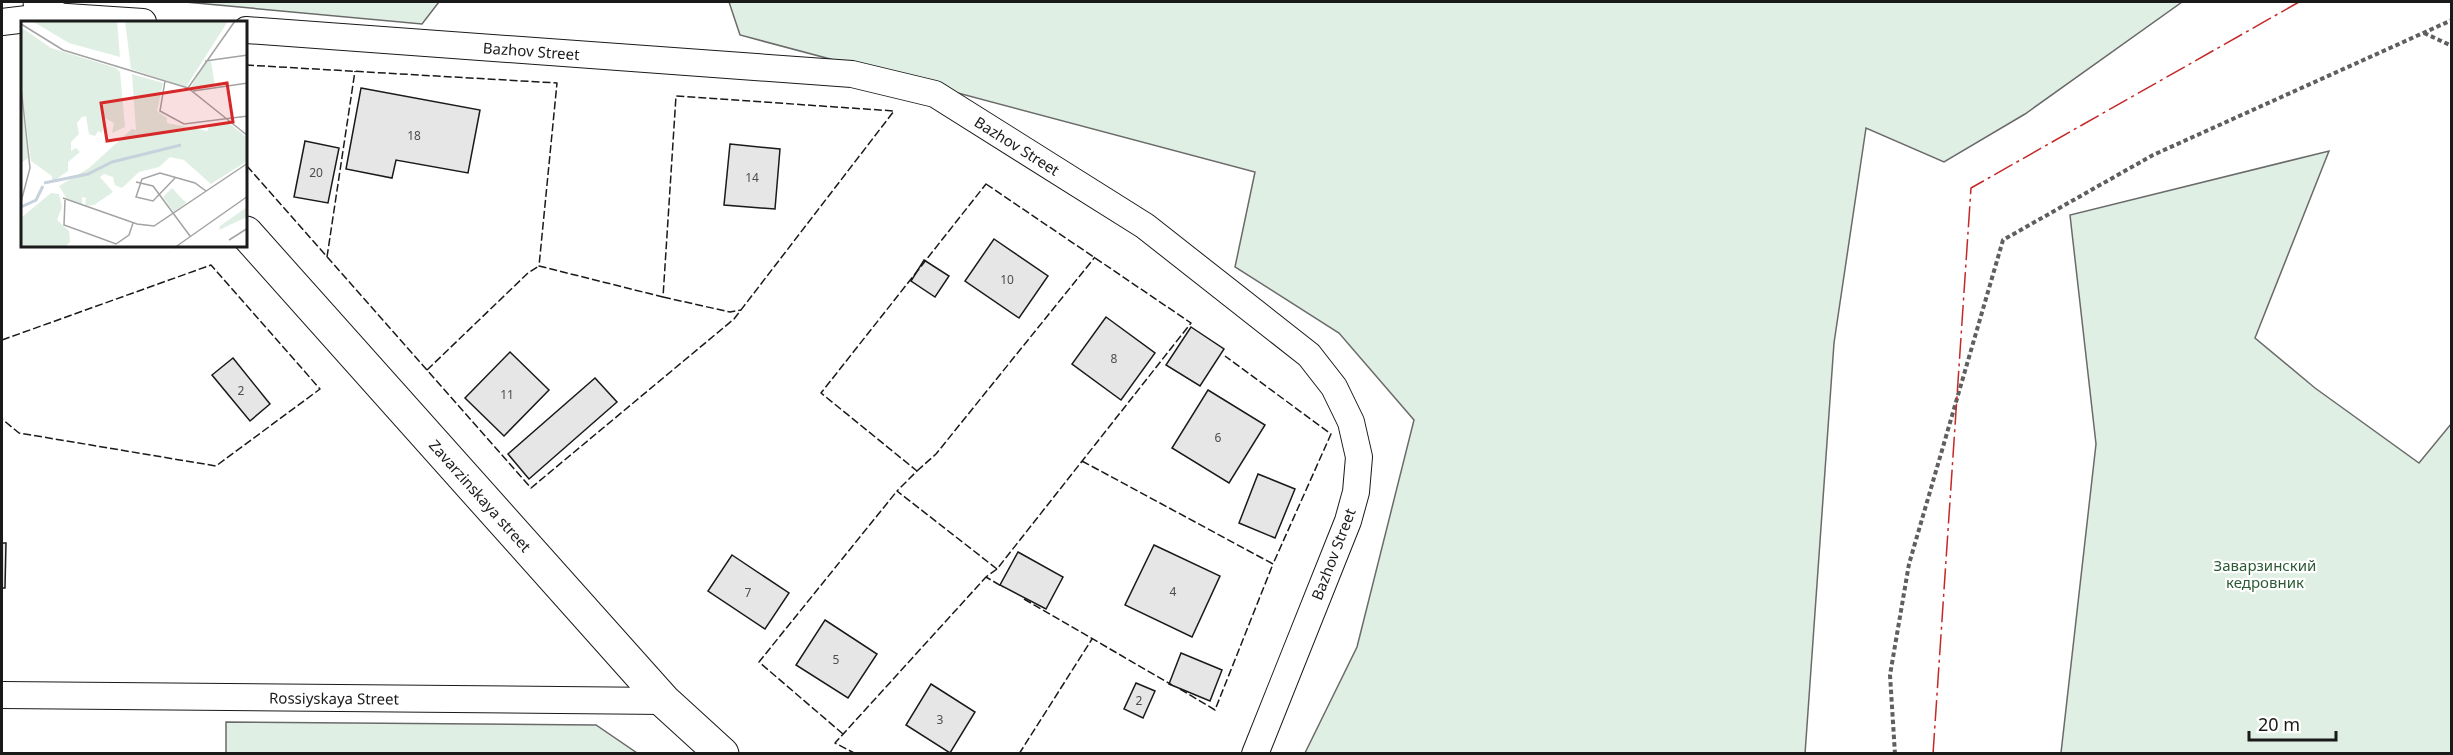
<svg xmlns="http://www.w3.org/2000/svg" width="2453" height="755" viewBox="0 0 2453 755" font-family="'Noto Sans',sans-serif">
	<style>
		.green { fill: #e0efe3; stroke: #6a6a6a; stroke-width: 1.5 }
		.building { fill: #e6e6e6; stroke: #1a1a1a; stroke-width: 1.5 }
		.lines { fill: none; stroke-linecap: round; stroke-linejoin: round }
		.street-casing { stroke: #1a1a1a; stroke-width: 28 }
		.secondary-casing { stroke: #1a1a1a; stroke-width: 35 }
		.path { stroke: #5f5f5f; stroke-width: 4; stroke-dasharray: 4.5 3; stroke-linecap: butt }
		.street { stroke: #fff; stroke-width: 26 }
		.secondary { stroke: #fff; stroke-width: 33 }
		.fence { stroke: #1a1a1a; stroke-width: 1.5; stroke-dasharray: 8 3; stroke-linecap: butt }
		.power { stroke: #c62828; stroke-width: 1.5; stroke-dasharray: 21 4.5 3 4.5; stroke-linecap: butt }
		.labels { text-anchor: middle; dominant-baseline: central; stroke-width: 4.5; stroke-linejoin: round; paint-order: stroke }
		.number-label { font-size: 12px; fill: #4d4d4d }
		.street-label { font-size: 15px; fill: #1a1a1a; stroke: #fff }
		.park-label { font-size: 15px; fill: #2b5a34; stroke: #fff }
		.inset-river { fill: none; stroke: #c6d2dc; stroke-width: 3 }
		.inset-road { fill: none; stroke: #a3a3a3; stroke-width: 1.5 }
		.view { fill: #d62828; fill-opacity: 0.15; stroke: #d62828; stroke-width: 3 }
		.inset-edge { fill: none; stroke: #1a1a1a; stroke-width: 3 }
	</style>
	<rect width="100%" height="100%" fill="#fff"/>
	<path class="green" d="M185 2H439L422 24Z
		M729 2H2182L2025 114 1944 162 1866 128 1834 343 1805 754 1305 753 1357 647 1414 420 1339 333 1235 267 1255 172 740 35Z
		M2329 151 2255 338 2315 388 2419 463 2451 424V753H2061L2096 444 2070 215Z
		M226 722 596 725 637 753H226Z"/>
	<path class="building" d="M361 88 480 110 468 173 396 160 392 178 346 169Z
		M305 141 339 148 328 203 294 197Z
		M730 144 780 149 775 209 724 205Z
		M994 239 1048 276 1019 318 965 281Z
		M924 260 949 276 935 297 911 281Z
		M1106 317 1155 353 1121 400 1072 364Z
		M1191 327 1224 349 1200 386 1166 365Z
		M510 352 549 390 504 436 465 398Z
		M233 358 270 404 250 421 212 375Z
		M595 378 617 402 529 479 508 454Z
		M1208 390 1265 425 1229 483 1172 448Z
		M1258 474 1295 489 1275 538 1239 523Z
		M2 543H6L5 588H2Z
		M1154 545 1220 576 1192 637 1125 605Z
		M1018 552 1063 577 1046 609 1000 585Z
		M732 555 789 593 765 629 708 591Z
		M825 620 877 654 848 698 796 665Z
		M1181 653 1222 670 1210 701 1169 684Z
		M1136 683 1155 691 1143 718 1124 709Z
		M931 684 975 712 950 753 906 725Z"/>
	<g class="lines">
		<defs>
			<g id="street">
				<path d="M2 22 52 16 143 22"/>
				<path id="s1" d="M246 30 852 74 935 94 1145 226 1309 355 1334 387 1351 422 1359 457 1356 492 1348 521 1255 754"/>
				<path id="s2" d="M2 695 664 701"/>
			</g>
			<g id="secondary">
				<path d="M40 2 58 22"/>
				<path id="s3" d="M246 233 664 701 722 754"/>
			</g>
		</defs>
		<use href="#street" class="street-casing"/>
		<use href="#secondary" class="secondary-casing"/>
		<path class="path" d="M2424 33 2452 46
			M1895 754 1890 675 1909 564 2003 240 2153 155 2452 20"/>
		<use href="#street" class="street"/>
		<use href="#secondary" class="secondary"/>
		<path class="fence" d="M246 65 557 83 539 266 663 297 676 96 894 111 734 319 531 488 246 165
			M986 184 1191 323 997 569 897 491 917 471 821 393Z
			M327 257 355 71
			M663 297 730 312 741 310
			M2 340 211 265 320 389 216 466 19 433 2 419
			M427 370 528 273 539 266
			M1082 461 1273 564 1331 434 1225 356
			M917 471 936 454 1095 257
			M997 569 986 577 1003 587
			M1024 599 1172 685
			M1180 689 1215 710 1273 564
			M843 734 759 662 897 491
			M856 754 835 743 986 577
			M1019 754 1092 639"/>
		<path class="power" d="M1933 754 1971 188 2299 2"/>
	</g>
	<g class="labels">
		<g class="number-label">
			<text x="414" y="135">18</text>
			<text x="316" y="172">20</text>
			<text x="752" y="177">14</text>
			<text x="1007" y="279">10</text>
			<text x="1114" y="358">8</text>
			<text x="241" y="390">2</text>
			<text x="507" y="394">11</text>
			<text x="1218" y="437">6</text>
			<text x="1173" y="591">4</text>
			<text x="748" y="592">7</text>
			<text x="836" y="659">5</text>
			<text x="1139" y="700">2</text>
			<text x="940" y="719">3</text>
		</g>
		<g class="street-label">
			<text stroke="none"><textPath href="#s1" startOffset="286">Bazhov Street</textPath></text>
			<text stroke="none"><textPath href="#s1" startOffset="790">Bazhov Street</textPath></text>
			<text stroke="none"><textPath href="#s3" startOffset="352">Zavarzinskaya street</textPath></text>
			<text transform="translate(1333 554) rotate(-69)">Bazhov Street</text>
			<text stroke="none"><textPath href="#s2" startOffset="332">Rossiyskaya Street</textPath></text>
		</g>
		<g class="park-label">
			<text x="2265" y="565">Заварзинский<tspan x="2265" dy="17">кедровник</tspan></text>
		</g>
	</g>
	<g transform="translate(21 21)">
		<rect width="226" height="226" fill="#fff"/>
		<path d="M11 0H96L99 36 48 22ZM104 0H207L165 66 110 48ZM0 6 30 27 95 47 99 51 104 106 91 112 93 102 84 97 81 112 77 110 74 115 68 113 65 95 61 96 56 102 58 113 50 121V130L55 127 59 131 47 141V150L31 161V155L10 140 0 63ZM190 40 194 65 170 66 184 41ZM111 53 142 62 136 90 146 97V102L186 110 190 103 208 102 226 117V140L190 163 163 139 149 136 138 146 118 151 101 167 94 164 92 156 83 153 79 156 92 171 73 184 64 185 65 177 61 176V184L46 178 38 165 68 147 111 108 115 109ZM0 70 7 137 0 142ZM151 167 165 182 153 191 142 176ZM30 172 38 173 41 186 36 199 48 210 49 221 44 226H1L0 197ZM226 186V196L198 209 199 205Z" fill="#e0efe3"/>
		<path class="inset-river" d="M23 162 67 153 91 141 160 124M0 186 15 179 22 165"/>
		<path class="inset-road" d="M0 3 42 29 167 67 227 115M184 40 227 34M144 60 139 90 163 103 227 95M0 66 9 147 0 181M167 67 214 0M172 70 227 62M154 157 132 180 115 176 121 158 139 152 174 162 185 170M115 161 132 165 169 215M42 177 116 203 133 205 227 142M44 179 43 204 79 217 95 223 108 214 112 202M208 219 227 207M153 227 227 175"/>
		<path class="view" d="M206 62 212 101 86 120 80 82Z"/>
		<rect width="226" height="226" class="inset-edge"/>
	</g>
	<rect width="2453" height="755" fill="none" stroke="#1a1a1a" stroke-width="6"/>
	<path d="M2249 731v9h87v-9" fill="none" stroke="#1a1a1a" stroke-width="3"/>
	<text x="2258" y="731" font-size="18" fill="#1a1a1a" stroke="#ffffff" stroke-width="4.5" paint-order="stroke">20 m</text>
</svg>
